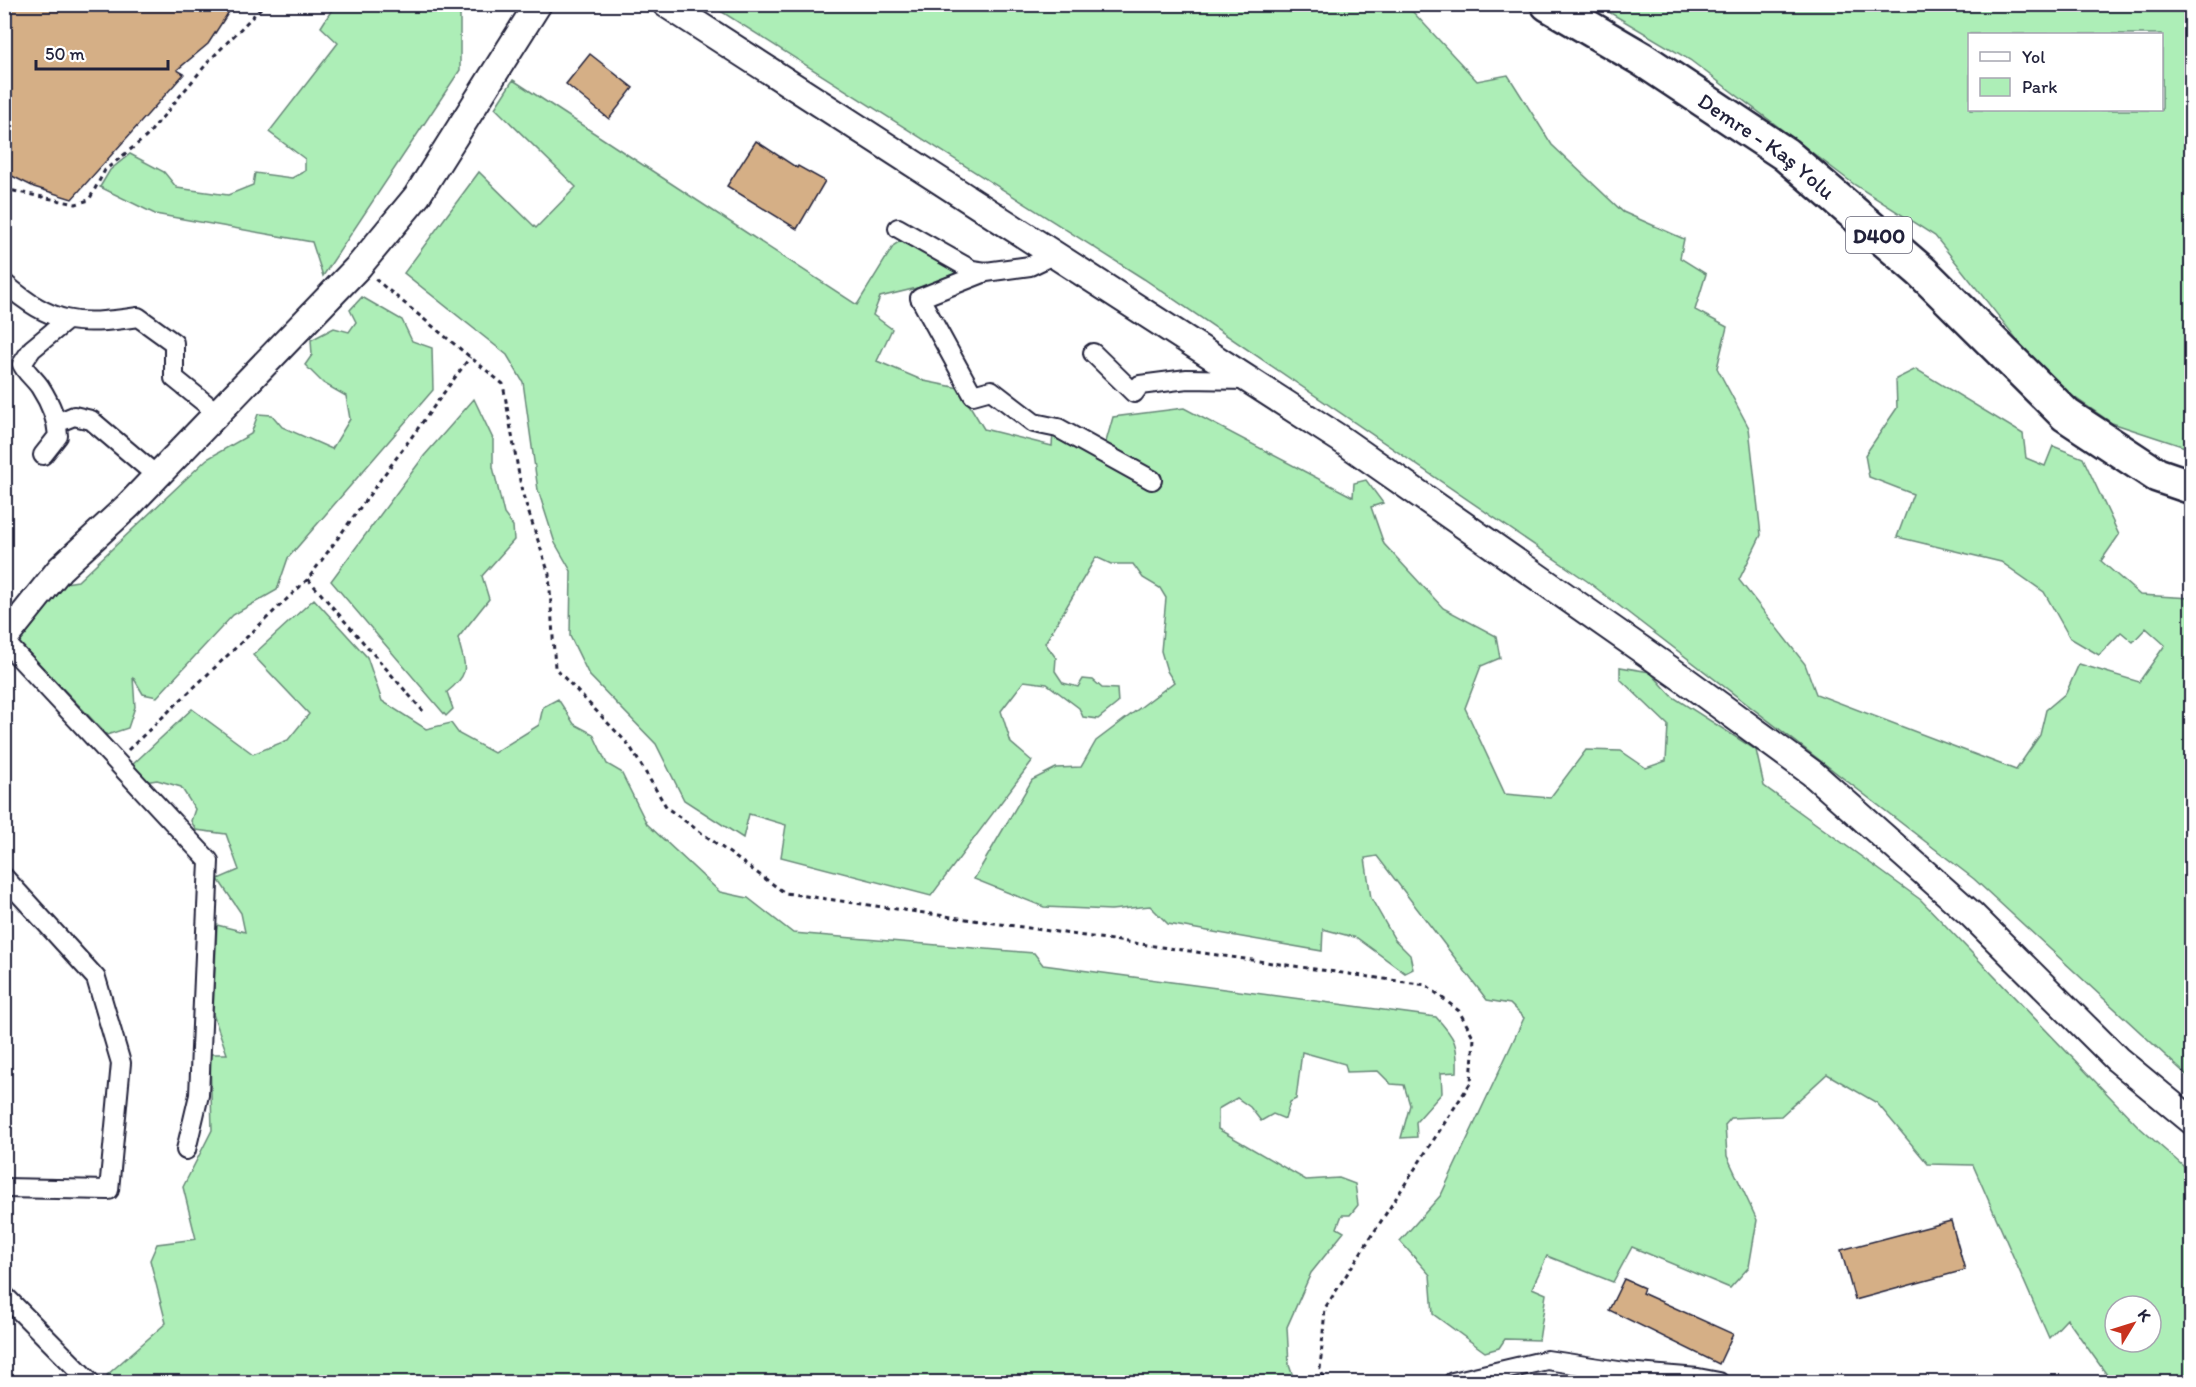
<svg xmlns="http://www.w3.org/2000/svg" width="2196" height="1387" viewBox="0 0 2196 1387" font-family="Itim,sans-serif">
	<style>
		.green { fill: #adeeb7; stroke: #688879; stroke-width: 1.5; fill-rule: evenodd }
		.building { fill: #d5af86; stroke: #22223b; stroke-width: 1.5 }
		.lines { fill: none; stroke-linecap: round; stroke-linejoin: round }
		.street-casing { stroke: #22223b; stroke-width: 22 }
		.secondary-casing { stroke: #22223b; stroke-width: 30 }
		.highway-casing { stroke: #22223b; stroke-width: 38 }
		.path { stroke: #22223b; stroke-width: 3; stroke-dasharray: 4.5 4.5; stroke-linecap: butt }
		.street { stroke: #fff; stroke-width: 18 }
		.secondary { stroke: #fff; stroke-width: 26 }
		.highway { stroke: #fff; stroke-width: 33 }
		.labels { text-anchor: middle; dominant-baseline: central; stroke-width: 4.5; stroke-linejoin: round; paint-order: stroke }
		.shield { fill: #fff; stroke: #646476; stroke-width: 1.5 }
		.shield-label { font-size: 21px; font-weight: bold; fill: #22223b }
		.street-label { font-size: 22px; fill: #22223b; stroke: #fff }
	</style>
	<rect width="100%" height="100%" fill="#fff"/>
	<filter id="ink" filterUnits="userSpaceOnUse"><feTurbulence type="fractalNoise" baseFrequency=".0167" numOctaves="2"/><feDisplacementMap in="SourceGraphic" scale="12" xChannelSelector="R" yChannelSelector="G"/><feConvolveMatrix kernelMatrix="1 2 1 2 8 2 1 2 1" color-interpolation-filters="sRGB"/></filter>
	<g filter="url(#ink)">
		<path class="green" d="M1397 4 1413 12 1477 81 1508 75 1552 145 1623 212 1684 239 1680 258 1706 274 1695 310 1727 327 1717 368 1749 428 1761 535 1739 580 1805 664 1816 694 2016 770 2040 735 2046 710 2066 693 2079 664 2139 682 2165 645 2146 628 2133 642 2121 632 2099 655 2070 638 2044 592 2001 562 1897 537 1913 494 1869 477 1865 455 1897 408 1896 379 1916 369 2023 434 2026 458 2045 466 2053 446 2083 458 2119 535 2101 561 2140 595 2191 598V1079L1974 879 1587 581 1144 279 711 5Z
			M335 5H454L460 15V70L323 276 312 242 155 214 100 187 110 170 130 154 164 172 177 188 228 195 253 185 255 173 292 178 305 171V159L269 132 338 43 321 27Z
			M1597 5H2191V449L2112 423 2049 380 1935 236 1855 185 1690 60ZM1970 34H2162V110H1970Z
			M513 80 857 305 894 245 902 240 955 266 958 273 954 279 880 297 873 315 892 329 877 361 924 381 959 388 984 429 1052 446 1053 433 1102 456 1113 417 1184 408 1353 497 1354 483 1366 480 1383 503 1371 507 1384 544 1443 608 1496 636 1500 658 1481 666 1465 708 1505 794 1550 798 1586 750 1621 751 1646 768 1666 761 1668 725 1620 679V667L1650 672 1673 697 1756 750 1764 786 1921 900 2139 1127 2191 1173V1382H2112L2067 1319 2049 1338 1973 1165 1928 1164 1877 1103 1827 1074 1781 1116 1731 1118 1725 1125 1727 1156 1757 1220 1749 1267 1730 1288 1632 1247 1613 1282 1547 1256 1532 1288 1546 1294 1539 1340 1505 1339 1499 1348 1485 1352 1433 1314 1430 1275 1400 1241 1441 1195 1524 1018 1510 1004 1487 1000 1377 856 1365 858 1371 898 1395 940 1410 955 1413 969 1405 973 1357 938 1323 929 1322 951 1168 924 1150 906 1111 910 1044 907 974 879 1032 780 1056 768 1081 767 1096 741 1174 682 1167 671 1161 651 1166 598 1160 588 1143 578 1133 564H1111L1096 557 1045 643 1056 658 1055 671 1063 683 1078 687 1083 679 1093 680 1102 688 1117 689 1118 703 1098 719 1083 717 1079 708 1047 684 1024 681 1001 711 1011 743 1032 761 931 896 781 857 786 825 749 814 743 838 684 800 656 744 589 675 570 636 571 571 555 543 538 490 523 382 507 355 404 273 479 172 536 228 576 187 495 108ZM2115 1306H2151V1342H2115Z
			M362 297 402 320 412 341 432 348 433 390 288 558 277 590 233 615 157 697 143 694 133 677 135 707 128 728 107 735 18 641 59 584 78 581 207 459 251 434 258 414 272 415 282 427 332 449 350 419 346 396 323 383 305 365 312 355 311 340 334 328 349 332 356 322 350 310Z
			M474 399 493 439V467L504 514 513 526 514 540 482 576 489 599 458 638C464 666 473 671 447 692L453 709 446 716 331 581 424 456Z
			M314 599 367 657 382 701 426 729 451 723 459 734 494 753 539 725 543 707 558 699 574 724 593 734 607 764 621 772 647 824 720 892 748 898 793 933 1034 953 1043 965 1436 1017C1455 1038 1458 1043 1457 1072L1441 1073 1442 1093 1416 1122 1417 1137 1401 1138 1410 1105 1404 1085 1391 1084 1378 1071 1347 1072 1345 1064 1302 1052 1296 1099 1290 1102 1285 1119 1273 1114 1261 1121 1250 1107 1237 1098 1218 1109V1129L1306 1180 1339 1178 1355 1184 1358 1205 1350 1215H1342L1337 1228 1344 1232 1311 1273 1287 1327 1289 1365 1295 1382H241L237 1376 227 1382H113L107 1375 166 1323 150 1260 157 1244 196 1239 183 1187 212 1130 210 1054H227L213 1014 217 925 245 932 241 913 218 879 239 870 226 834 196 830 191 821 195 809 181 787 157 780 145 782 130 767 192 709 253 754 288 740 309 714 253 655Z"/>
		<path class="building" d="M4 4H234L208 44 177 70 184 74 72 199 34 187 4 172Z
			M590 54 633 88 609 119 566 84Z
			M756 141 797 168 798 166 825 181 797 229 727 186Z
			M1951 1221 1965 1270 1855 1300 1841 1250Z
			M1624 1279 1644 1288 1642 1293 1733 1334 1719 1364 1609 1310Z"/>
		<g class="lines">
			<defs>
				<path id="street" d="M898 228 972 270 986 272 1030 266 1055 254
					M986 272 920 298 973 395 991 390 1034 423 1058 428 1152 480
					M4 283C53 325 76 326 138 317L174 343V378L216 412
					M1093 353 1134 393 1140 385 1187 379 1248 380
					M57 423 74 416 91 420 157 476
					M43 455 58 436C57 419 49 401 40 387 34 378 26 373 22 364L32 349 66 321
					M4 641 209 861 199 1095 186 1150
					M4 877 96 978 121 1063 109 1190 4 1188
					M4 1295 90 1382
					M1453 1382 1547 1360 1625 1372 1698 1378 1719 1382"/>
				<path id="secondary" d="M666 4 1342 440 1685 680 1812 773 1972 915 2117 1059 2192 1121
					M4 639 60 569 128 506 359 266 417 196 538 4"/>
				<g id="highway">
					<path id="s1" d="M1548 4 1642 59 1785 154 1922 272 2066 415 2157 475 2192 487"/>
				</g>
			</defs>
			<use href="#street" class="street-casing"/>
			<use href="#secondary" class="secondary-casing"/>
			<use href="#highway" class="highway-casing"/>
			<path class="path" d="M4 189 76 204 89 200 105 170 146 137 209 61 265 4
				M375 279 503 384 522 492 549 574 555 668 629 745 667 808 785 893 1426 985 1459 1011 1474 1038 1471 1082 1325 1308 1320 1370 1327 1382
				M308 579 423 711
				M128 750 308 579 470 357"/>
			<use href="#street" class="street"/>
			<use href="#secondary" class="secondary"/>
			<use href="#highway" class="highway"/>
		</g>
	</g>
	<g class="labels">
		<rect class="shield" x="1846" y="217" width="66" height="36" rx="4.5"/>
		<g class="shield-label">
			<text x="1879" y="235">D400</text>
		</g>
		<g class="street-label">
			<text stroke="none"><textPath href="#s1" startOffset="261">Demre - Kaş Yolu</textPath></text>
		</g>
	</g>
	<rect width="2196" height="1387" fill="none" stroke="#fff" stroke-width="24"/>
	<rect x="12" y="12" width="2172" height="1363" fill="none" stroke="#22223b" stroke-width="2" filter="url(#ink)"/>
	<rect x="1968" y="33" width="195" height="78" fill="#ffffff" stroke="#a7a7b1" stroke-width="1.5"/>
	<rect x="1980" y="52" width="30" height="9" fill="#ffffff" stroke="#a7a7b1" stroke-width="1.5"/>
	<text x="2022" y="63" font-size="18" fill="#22223b">Yol</text>
	<rect x="1980" y="78" width="30" height="18" fill="#adeeb7" stroke="#a7a7b1" stroke-width="1.5"/>
	<text x="2022" y="93" font-size="18" fill="#22223b">Park</text>
	<g transform="translate(2133 1324) rotate(52)"><circle r="28" fill="#ffffff" stroke="#a7a7b1" stroke-width="1.5"/>
	<path d="M0-4.5L10 22L0 15L-10 22Z" fill="#c8321e"/>
	<text y="-9" font-size="16" font-weight="bold" text-anchor="middle" fill="#22223b">K</text>
	</g>
	<path d="M36 60v9h132v-9" fill="none" stroke="#22223b" stroke-width="3"/>
	<text x="45" y="60" font-size="18" fill="#22223b" stroke="#ffffff" stroke-width="4.5" paint-order="stroke">50 m</text>
</svg>
